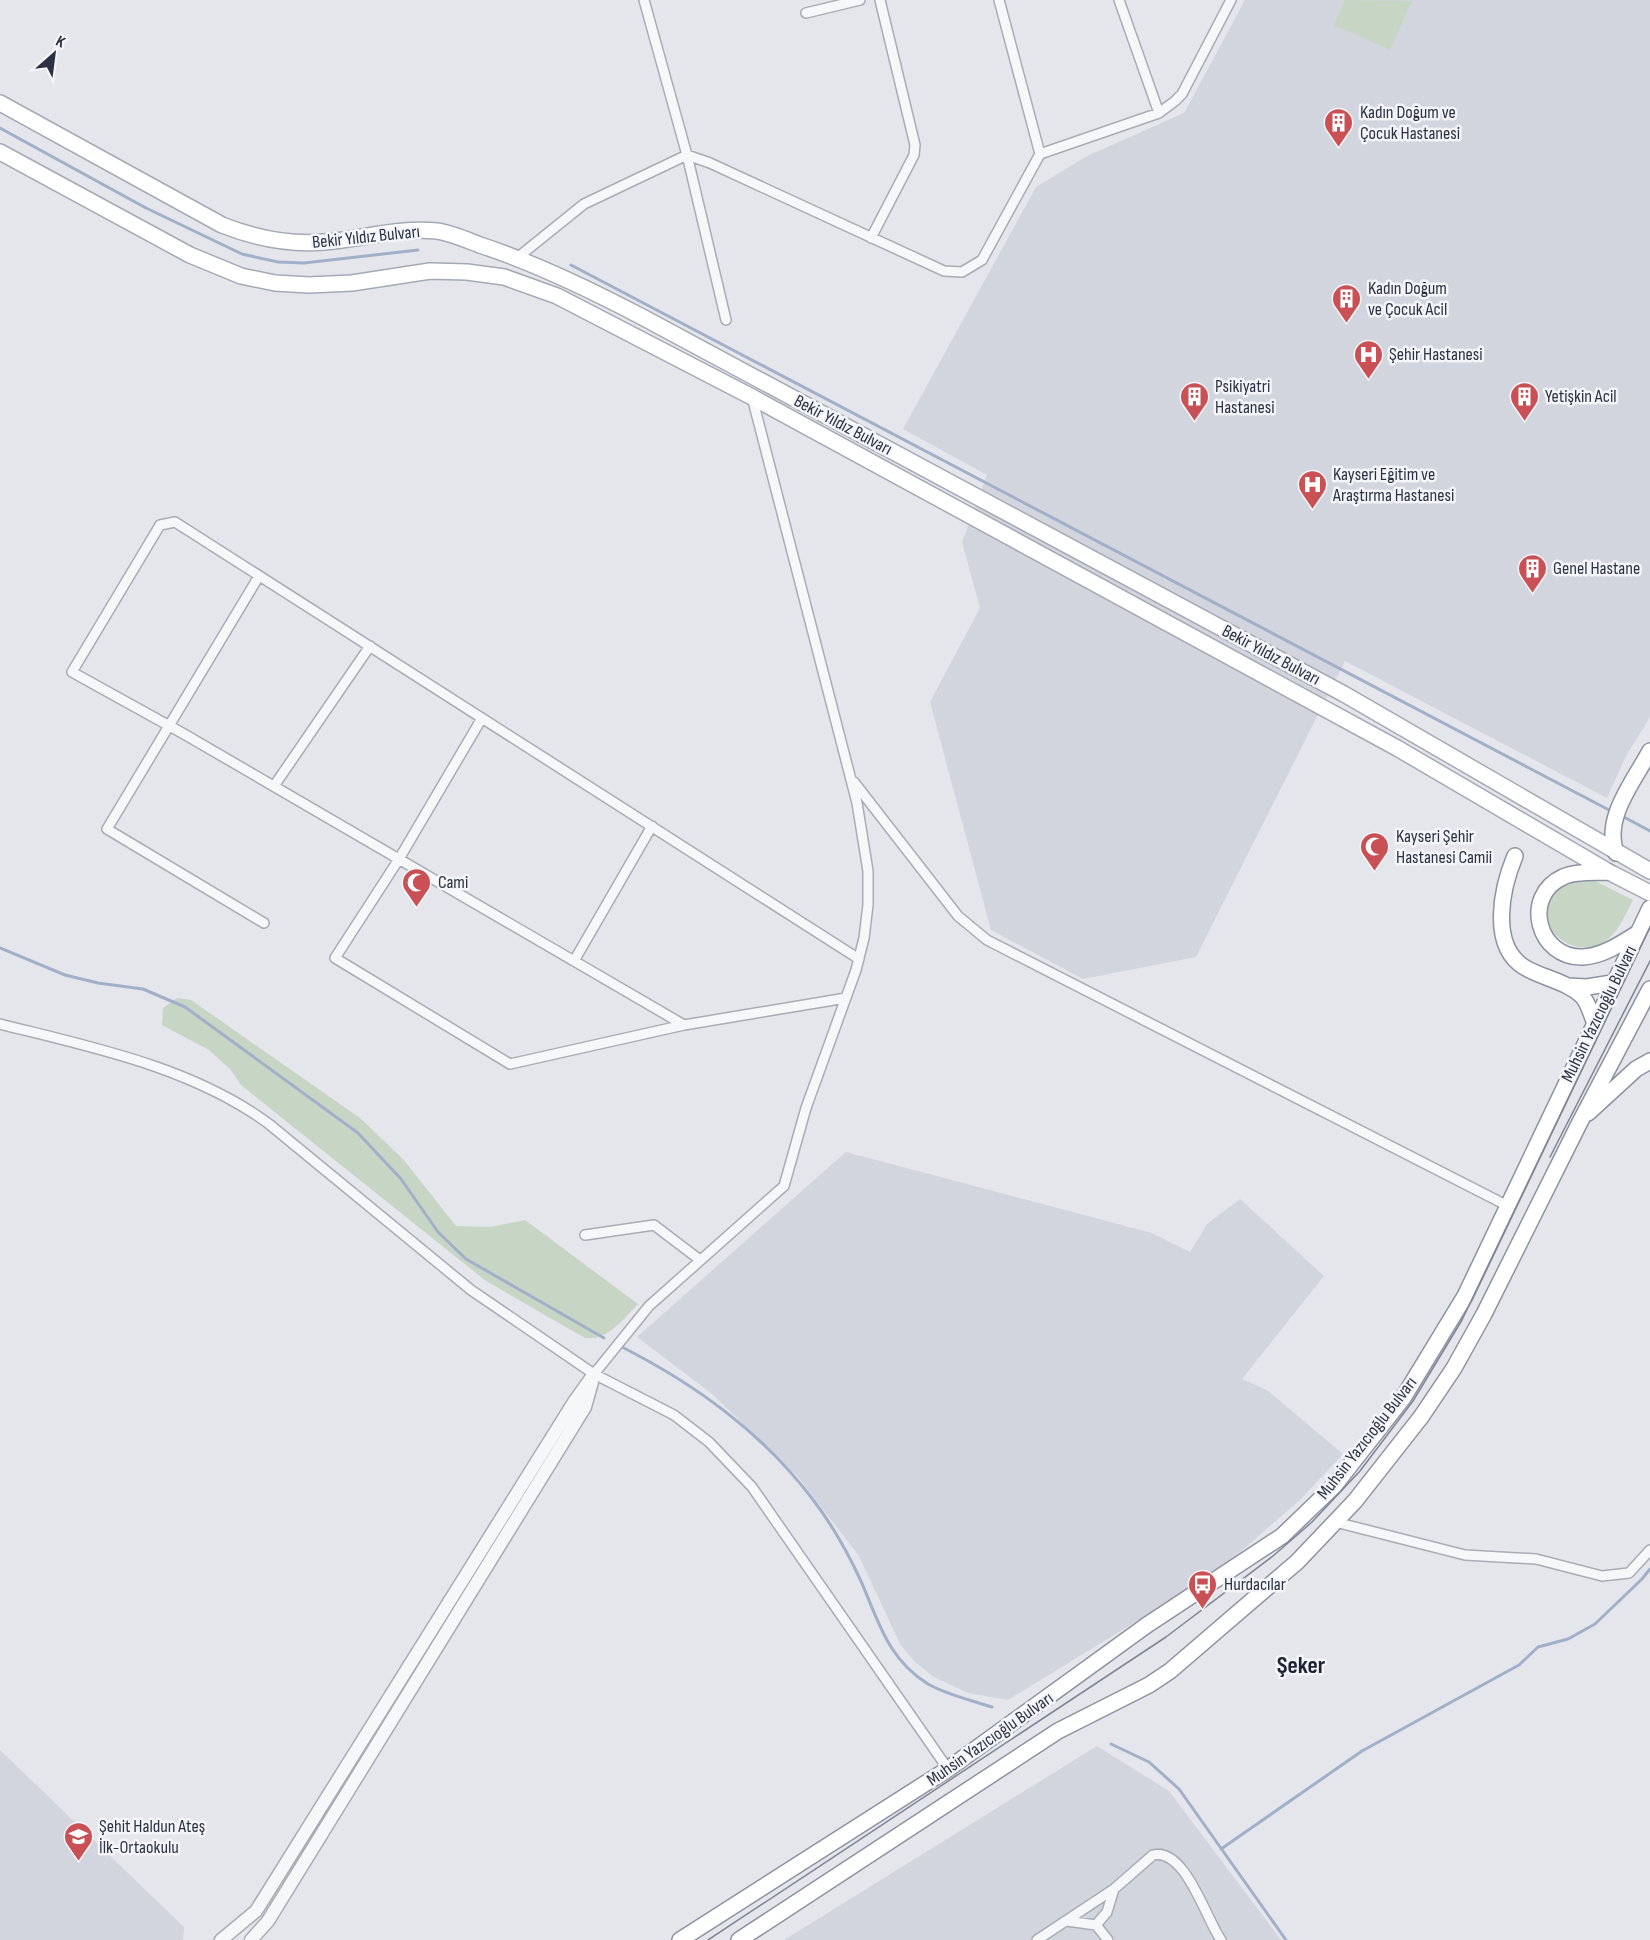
<svg xmlns="http://www.w3.org/2000/svg" width="1650" height="1940" viewBox="0 0 1650 1940" font-family="'Sofia Sans Condensed',sans-serif">
	<style>
		.built { fill: #d2d5dd }
		.green { fill: #c7d5c5 }
		.lines { fill: none; stroke-linecap: round; stroke-linejoin: round }
		.stream { stroke: #a1b0c9; stroke-width: 3 }
		.minor-casing { stroke: #a9acb5; stroke-width: 12 }
		.tertiary-casing { stroke: #a9acb5; stroke-width: 15 }
		.primary-casing { stroke: #a4a9b6; stroke-width: 18 }
		.trunk-casing { stroke: #8c92a1; stroke-width: 18 }
		.minor { stroke: #f6f7f9; stroke-width: 9 }
		.tertiary { stroke: #f6f7f9; stroke-width: 12 }
		.primary { stroke: #fff; stroke-width: 15 }
		.trunk { stroke: #fff; stroke-width: 15 }
		.tram { stroke: #7e8494; stroke-width: 1.5 }
		.labels { text-anchor: middle; dominant-baseline: central; stroke-width: 5; stroke-linejoin: round; paint-order: stroke }
		.poi-label { font-size: 18px; fill: #2c3243; stroke: #f4f5f8; text-anchor: start }
		.street-label { font-size: 18px; fill: #2c3243; stroke: #f4f5f8 }
		.district-label { font-size: 24px; font-weight: bold; fill: #1e2334; stroke: #f4f5f8 }
	</style>
	<rect width="100%" height="100%" fill="#e4e6eb"/>
	<path class="built" d="M1245 0H1650V717L1626 756 1607 798 1345 661 1196 957 1083 979 991 930 930 702 980 608 962 542 987 475 903 429 1036 187 1087 156 1184 113Z
		M846 1152 1152 1233 1190 1252 1207 1224 1240 1199 1324 1276 1242 1379 1267 1390 1343 1454 1301 1499 1231 1560 1181 1594 1008 1700 968 1693 934 1677 915 1662 900 1644 859 1556 798 1477 711 1393 637 1337Z
		M1097 1746 1169 1791 1281 1940H784Z
		M0 1750 184 1927 183 1940H0Z"/>
	<path class="green" d="M1345 0 1412 1 1390 50 1334 25Z
		M1589 878 1633 900C1626 913 1620 929 1608 939 1576 965 1525 924 1555 891 1558 888 1561 884 1565 882 1573 880 1581 880 1589 878Z
		M177 998 191 1000 360 1118 403 1159 456 1226 490 1227 525 1220 638 1304C623 1319 608 1341 585 1338L486 1281 241 1085 230 1069 209 1050 162 1025 163 1008Z"/>
	<g class="lines">
		<path class="stream" d="M0 128 146 208 242 254 278 262 304 263 418 250
			M571 265 1611 811
			M1622 816 1650 831
			M0 948 65 975 98 983 143 989 185 1007 358 1133 401 1179 438 1232 466 1259 604 1338
			M620 1346C695 1384 762 1432 814 1501 832 1525 847 1551 860 1579 878 1619 887 1659 928 1684 947 1695 971 1700 992 1707
			M1111 1744 1149 1762 1179 1789 1286 1940
			M1221 1849 1362 1751 1519 1665 1538 1647 1568 1639 1595 1624 1642 1579 1650 1569"/>
		<defs>
			<path id="minor" d="M644 0 687 155 726 320
				M999 0 1040 154
				M1119 0 1159 113
				M806 13 860 0
				M871 238 914 155 915 145 880 0
				M517 258 584 204 687 155 710 163 944 271 962 272 982 260 1040 154 1159 113 1175 101 1182 94 1231 0
				M259 576 107 829 264 923
				M482 718 399 859 335 958 510 1064 684 1025 846 998
				M854 782 958 916 987 940 1508 1206
				M274 786 370 646
				M574 961 652 826
				M0 1024C91 1047 192 1067 269 1124L471 1290 594 1374 674 1415 709 1442 752 1487 948 1769
				M684 1025 184 734 72 672 160 525 175 522 859 959
				M585 1235 654 1225 700 1260
				M594 1374 649 1306 784 1186 806 1108 856 970 864 938 868 905V871L857 803 752 397
				M1335 1522 1465 1555 1536 1559 1602 1576 1629 1573 1650 1550
				M1067 1921 1096 1925 1108 1940
				M1096 1925 1107 1912 1114 1889
				M1037 1940 1114 1889 1153 1855C1185 1847 1206 1919 1221 1940"/>
			<path id="tertiary" d="M221 1940 256 1911 574 1402 594 1374
				M251 1940 268 1921 585 1407 592 1382"/>
			<path id="primary" d="M0 103 222 225C255 238 289 245 324 242 363 239 398 227 437 231 451 233 467 240 480 245 538 264 593 291 646 319L1344 694 1650 871
				M0 152 190 255 241 276 275 283 309 285 352 283 430 271 467 272 504 277 557 296 752 397 1397 748 1609 872 1650 893"/>
			<path id="trunk" d="M1616 853C1603 818 1634 781 1650 751
				M1515 856C1502 887 1489 945 1524 967 1542 978 1566 981 1582 996 1588 1002 1591 1014 1594 1021
				M1609 872C1595 873 1575 871 1563 877 1521 896 1538 959 1583 957 1603 956 1622 943 1638 933
				M1568 986 1587 987 1612 983
				M1588 1113 1636 1069 1650 1061
				M680 1940 948 1769 1147 1625 1282 1536 1334 1486 1403 1398 1465 1296 1650 908
				M739 1940 1058 1731 1149 1685 1170 1671 1297 1562 1355 1501 1421 1417 1454 1368 1484 1314 1580 1122 1650 989"/>
		</defs>
		<use href="#minor" class="minor-casing"/>
		<use href="#tertiary" class="tertiary-casing"/>
		<use href="#primary" class="primary-casing"/>
		<use href="#trunk" class="trunk-casing"/>
		<use href="#minor" class="minor"/>
		<use href="#tertiary" class="tertiary"/>
		<use href="#primary" class="primary"/>
		<use href="#trunk" class="trunk"/>
		<path class="tram" d="M1550 1157 1650 961
			M708 1940 1166 1637 1273 1556 1312 1522 1360 1471 1413 1401 1462 1320 1650 927"/>
	</g>
	<defs>
		<symbol id="building-pin" viewBox="-11 -11 22 30"><path d="M0 17L-7.5 6A9.5 9.5 0 1 1 7.5 6Z" fill="#c95055" stroke="#f4f5f8"/><path d="M-4-6H4V6H1V3H-1V6H-4ZM-2.5-4.3h1.7v1.8h-1.7ZM.8-4.3h1.7v1.8H.8ZM-2.5-1h1.7V.8h-1.7ZM.8-1h1.7V.8H.8Z" fill="#fff"/></symbol>
		<symbol id="hospital-pin" viewBox="-11 -11 22 30"><path d="M0 17L-7.5 6A9.5 9.5 0 1 1 7.5 6Z" fill="#c95055" stroke="#f4f5f8"/><path d="M-5-5h3v3.5h4V-5h3V5h-3V1.5h-4V5h-3Z" fill="#fff"/></symbol>
		<symbol id="mosque-pin" viewBox="-11 -11 22 30"><path d="M0 17L-7.5 6A9.5 9.5 0 1 1 7.5 6Z" fill="#c95055" stroke="#f4f5f8"/><path d="M3.5-4.9A6 6 0 1 0 3.5 4.9A5 5 0 1 1 3.5-4.9Z" fill="#fff"/></symbol>
		<symbol id="bus-pin" viewBox="-11 -11 22 30"><path d="M0 17L-7.5 6A9.5 9.5 0 1 1 7.5 6Z" fill="#c95055" stroke="#f4f5f8"/><path d="M-5-6H5V4H4V6H2V4H-2V6H-4V4H-5ZM-3.5-4V0h7V-4ZM-3.5 1.2v1.5H-2V1.2ZM2 1.2v1.5H3.5V1.2Z" fill="#fff"/></symbol>
		<symbol id="school-pin" viewBox="-11 -11 22 30"><path d="M0 17L-7.5 6A9.5 9.5 0 1 1 7.5 6Z" fill="#c95055" stroke="#f4f5f8"/><path d="M0-5L7-2L0 1L-7-2ZM-4 1L0 2.5L4 1V4Q0 6-4 4Z" fill="#fff"/></symbol>
	</defs>
	<g fill-rule="evenodd">
		<use href="#building-pin" x="1322" y="106" width="33" height="45"/>
		<use href="#building-pin" x="1330" y="282" width="33" height="45"/>
		<use href="#hospital-pin" x="1352" y="338" width="33" height="45"/>
		<use href="#building-pin" x="1178" y="380" width="33" height="45"/>
		<use href="#building-pin" x="1508" y="380" width="33" height="45"/>
		<use href="#hospital-pin" x="1296" y="468" width="33" height="45"/>
		<use href="#building-pin" x="1516" y="552" width="33" height="45"/>
		<use href="#mosque-pin" x="1358" y="830" width="33" height="45"/>
		<use href="#mosque-pin" x="400" y="866" width="33" height="45"/>
		<use href="#bus-pin" x="1186" y="1568" width="33" height="45"/>
		<use href="#school-pin" x="62" y="1820" width="33" height="45"/>
	</g>
	<g class="labels">
		<g class="poi-label">
			<text x="1360" y="112">Kadın Doğum ve<tspan x="1360" dy="21">Çocuk Hastanesi</tspan></text>
			<text x="1368" y="288">Kadın Doğum<tspan x="1368" dy="21">ve Çocuk Acil</tspan></text>
			<text x="1389" y="354">Şehir Hastanesi</text>
			<text x="1215" y="386">Psikiyatri<tspan x="1215" dy="21">Hastanesi</tspan></text>
			<text x="1545" y="396">Yetişkin Acil</text>
			<text x="1333" y="474">Kayseri Eğitim ve<tspan x="1333" dy="21">Araştırma Hastanesi</tspan></text>
			<text x="1553" y="568">Genel Hastane</text>
			<text x="1396" y="836">Kayseri Şehir<tspan x="1396" dy="21">Hastanesi Camii</tspan></text>
			<text x="438" y="882">Cami</text>
			<text x="1224" y="1584">Hurdacılar</text>
			<text x="99" y="1826">Şehit Haldun Ateş<tspan x="99" dy="21">İlk-Ortaokulu</tspan></text>
		</g>
		<g class="street-label">
			<text transform="translate(366 237) rotate(-6)">Bekir Yıldız Bulvarı</text>
			<text transform="translate(843 425) rotate(28)">Bekir Yıldız Bulvarı</text>
			<text transform="translate(1271 655) rotate(28)">Bekir Yıldız Bulvarı</text>
			<text transform="translate(1599 1014) rotate(-64)">Muhsin Yazıcıoğlu Bulvarı</text>
			<text transform="translate(1367 1438) rotate(-52)">Muhsin Yazıcıoğlu Bulvarı</text>
			<text transform="translate(990 1739) rotate(-35)">Muhsin Yazıcıoğlu Bulvarı</text>
		</g>
		<g class="district-label">
			<text x="1301" y="1665">Şeker</text>
		</g>
	</g>
	<g transform="translate(54 54) rotate(28)" stroke="#f4f5f8" stroke-width="4.5" paint-order="stroke">
	<path d="M0-4.5L10 22L0 15L-10 22Z" fill="#2c3243"/>
	<text y="-9" font-size="16" font-weight="bold" text-anchor="middle" fill="#2c3243">K</text>
	</g>
</svg>
